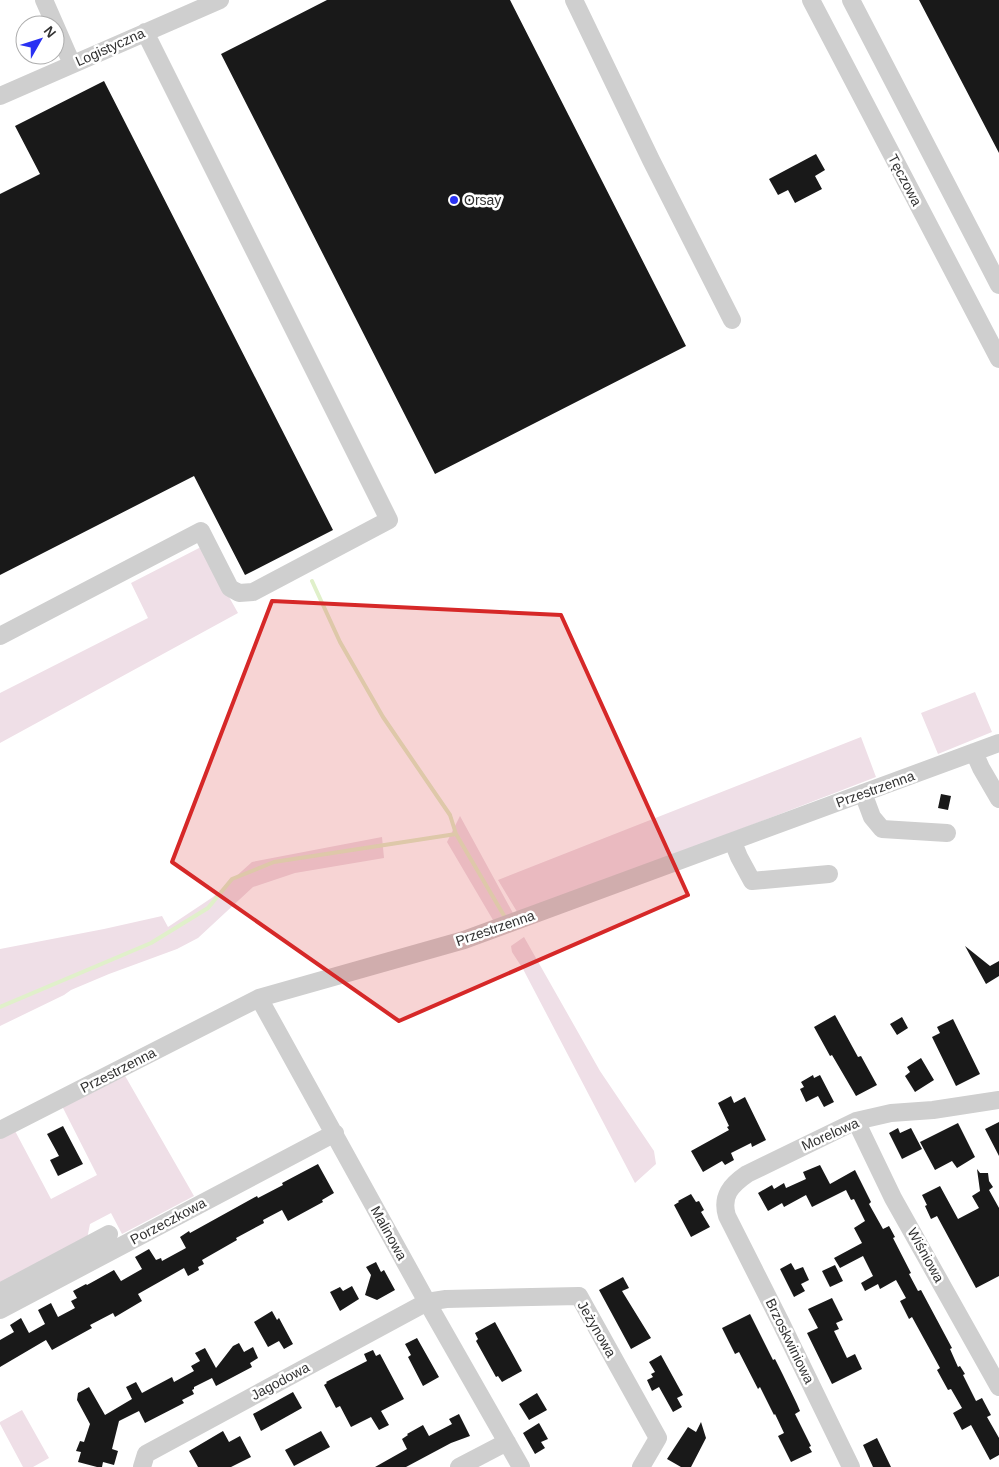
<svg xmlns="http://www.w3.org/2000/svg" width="999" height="1467" viewBox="0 0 999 1467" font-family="Arial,sans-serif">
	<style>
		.green { fill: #efdfe7 }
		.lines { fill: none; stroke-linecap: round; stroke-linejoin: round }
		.stream { stroke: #e0f0ca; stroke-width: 4 }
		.building { fill: #191919 }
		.minor { stroke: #cfcfcf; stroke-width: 18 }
		.marked { fill: #d62828; fill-opacity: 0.2; stroke: #d62828; stroke-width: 4; stroke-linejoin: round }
		.poi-dot { fill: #2931f3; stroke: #fff; stroke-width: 2 }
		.labels { text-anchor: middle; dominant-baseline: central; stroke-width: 5; stroke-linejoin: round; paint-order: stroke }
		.street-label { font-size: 14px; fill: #323232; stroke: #fff }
		.poi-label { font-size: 14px; fill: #323232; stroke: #fff; text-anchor: start }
	</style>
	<rect width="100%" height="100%" fill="#fff"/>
	<path class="green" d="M201 547 238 613 0 743V693L148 618 131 583Z
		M975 692 992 732 938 754 921 713Z
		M861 737 876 777 519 915 498 880Z
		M460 816 514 915 493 920 447 842Z
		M382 837 384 858 295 873 253 887 198 938 177 949 109 974 71 990 64 995 0 1026V949L104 929 162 916 168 927 213 897 252 862Z
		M524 937 600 1071 654 1151 656 1164 635 1183 523 969 512 952 511 946Z
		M124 1074 194 1196 122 1234 111 1213 90 1224 87 1239 0 1285V1136L14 1129 51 1199 97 1175 62 1106Z
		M22 1410 49 1458 33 1467H23L0 1424V1422Z"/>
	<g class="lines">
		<path class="stream" d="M312 581 340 642 383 717 450 815 456 834
			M0 1007 151 943 208 908 232 879 274 862 456 834 506 919"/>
	</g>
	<path class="building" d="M327 0H510L686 346 435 474 221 54Z
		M919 0H999V153Z
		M104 81 333 530 245 575 194 476 0 575V194L40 174 15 126Z
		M816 154 825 170 815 176 822 189 795 203 788 190 778 195 769 179Z
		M941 794 951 796 948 810 938 808Z
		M965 946 990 966 999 961V976L986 984Z
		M835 1015 858 1057 861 1056 877 1085 856 1096 832 1055 830 1056 814 1027Z
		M902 1017 908 1028 897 1035 890 1024Z
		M953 1019 980 1074 956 1086 932 1037 940 1033 937 1027Z
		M921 1058 934 1080 915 1092 905 1076 910 1072 907 1067Z
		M813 1075 814 1078 820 1075 834 1102 824 1107 818 1096 806 1102 800 1089 804 1087 801 1082Z
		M731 1096 734 1103 745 1097 766 1140 752 1147 751 1143 731 1153 734 1160 725 1165 722 1161 703 1172 691 1151 729 1130 727 1127 729 1126 718 1103Z
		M999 1122V1156L985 1129Z
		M958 1123 975 1157 957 1168 952 1161 935 1170 920 1142Z
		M63 1126 83 1164 58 1176 50 1160 59 1156 47 1134Z
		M898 1128 900 1133 911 1128 922 1149 902 1159 889 1133Z
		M318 1164 334 1193 322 1200 323 1202 288 1221 282 1210 263 1220 264 1223 236 1238 237 1240 202 1260 204 1264 198 1267 199 1270 188 1276 184 1268 138 1294 142 1301 115 1317 113 1313 90 1325 92 1328 52 1350 46 1340 0 1367V1340L14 1332 10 1325 21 1318 29 1333 45 1324 38 1310 51 1303 58 1317 75 1308 71 1301 77 1298 73 1291 86 1284 87 1285 114 1270 121 1281 142 1269 135 1257 149 1249 156 1260 161 1258 162 1261 186 1248 180 1237 189 1231 190 1233 257 1196 258 1198 283 1185 282 1183Z
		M820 1165 830 1184 855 1170 871 1202 869 1204 883 1229 889 1226 895 1237 893 1238 911 1273 909 1274 918 1291 921 1290 952 1348 950 1349 958 1367 960 1366 965 1374 963 1375 976 1401 982 1398 991 1415 987 1417 999 1438V1455L990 1460 971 1425 962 1430 953 1413 962 1408 951 1389 948 1390 937 1370 940 1368 912 1317 909 1319 900 1301 906 1298 896 1280 880 1289 878 1284 865 1291 861 1283 873 1276 863 1256 840 1268 834 1258 862 1243 854 1228 865 1221 854 1199 851 1200 846 1190 812 1207 806 1195 784 1207 782 1203 768 1211 758 1193 772 1185 774 1189 784 1183 786 1188 806 1179 803 1172Z
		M977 1169 980 1173H988L989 1181 993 1187 989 1190 999 1208V1276L976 1288 937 1216 931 1219 925 1206 927 1205 922 1195 940 1186 958 1219 979 1208 972 1196 980 1191Z
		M691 1194 696 1202 699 1201 704 1210 701 1212 710 1227 691 1237 674 1205 679 1202 678 1201Z
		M376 1262 381 1272 384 1270 395 1290 377 1300 365 1295 371 1275 366 1267Z
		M791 1263 795 1270 803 1267 809 1280 801 1284 805 1291 794 1297 780 1269Z
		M835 1265 843 1281 830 1287 822 1271Z
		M623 1277 629 1288 622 1291 651 1338 631 1349 599 1290Z
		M352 1286 359 1299 340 1311 330 1292 340 1287 343 1291Z
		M832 1298 843 1320 836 1323 839 1329 834 1331 847 1358 855 1354 862 1369 832 1384 807 1333 818 1328 808 1309Z
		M272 1311 277 1320 279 1318 293 1344 284 1349 279 1341 268 1347 254 1322Z
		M750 1314 773 1360 775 1359 783 1375 797 1404 800 1411 795 1414 811 1446 809 1447 812 1452 791 1462 778 1436 784 1433 775 1414 774 1415 760 1387 758 1389 739 1352 735 1354 722 1328Z
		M495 1322 522 1371 502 1382 498 1376 496 1377 476 1341 478 1339 475 1333Z
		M417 1338 439 1377 423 1386 408 1357 411 1355 405 1344Z
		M239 1343 244 1352 253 1347 258 1358 250 1363 252 1367 216 1386 212 1378 194 1387V1389L192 1390 194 1394 182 1400 184 1403 145 1423 139 1411 119 1421 112 1449 118 1451 114 1465 103 1462 102 1467H97L78 1462 81 1452 76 1451 80 1441 84 1442 90 1424 77 1400 78 1393 89 1387 105 1415 132 1399 126 1387 136 1382 142 1393 172 1377 174 1382 194 1371 191 1366 200 1361 195 1353 205 1348 216 1368 233 1346Z
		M373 1350 376 1356 380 1354 404 1399 381 1411 389 1425 379 1430 371 1417 351 1427 340 1406 336 1408 324 1385 327 1383 326 1382 367 1361 364 1354Z
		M661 1355 683 1395 677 1398 682 1407 673 1412 659 1387 652 1391 647 1380 653 1377 651 1374 655 1372 649 1362Z
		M293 1392 302 1408 261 1431 253 1414Z
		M537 1393 547 1410 529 1420 519 1404Z
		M459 1414 470 1436 451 1443 406 1467H375L407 1449 402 1439 408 1435 407 1434 423 1425 429 1436 452 1424 449 1419Z
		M701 1422 706 1438 691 1467H681L667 1459 688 1427 696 1432Z
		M539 1423 548 1439 541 1442 545 1448 535 1454 523 1433Z
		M223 1431 229 1442 240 1436 251 1457 231 1467H198L189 1451Z
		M321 1431 330 1447 294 1466 285 1450Z
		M877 1438 891 1467H873L863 1445Z"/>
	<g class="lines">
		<path class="minor" d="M44 0 55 25
			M574 0 651 160 732 320
			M811 0 999 359
			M851 0 999 285
			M55 25 72 64
			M0 96 220 0
			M0 636 201 531 230 588 239 593 253 592 389 520 145 32
			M974 752 981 768 999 799
			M863 793 872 817 882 829 947 833
			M733 842 739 857 752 881 829 874
			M259 998 427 1302 521 1467
			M856 1121 893 1198 999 1387
			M0 1130 259 998 464 940 999 743
			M0 1292 109 1234
			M0 1310 335 1133
			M142 1467 146 1454 427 1302 446 1299 579 1296 658 1438 641 1467
			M459 1467 507 1442
			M851 1467 781 1323 727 1216C721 1196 731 1185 747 1174L856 1121 891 1113 933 1110 999 1100"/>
	</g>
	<path class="marked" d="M272 601 561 615 688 895 399 1021 172 862Z"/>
	<circle class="poi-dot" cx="454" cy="200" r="5"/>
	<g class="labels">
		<g class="street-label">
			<text transform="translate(110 47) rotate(-24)">Logistyczna</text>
			<text transform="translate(905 180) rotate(62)">Tęczowa</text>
			<text transform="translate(875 789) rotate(-20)">Przestrzenna</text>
			<text transform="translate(495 928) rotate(-19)">Przestrzenna</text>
			<text transform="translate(118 1070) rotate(-27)">Przestrzenna</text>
			<text transform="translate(830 1134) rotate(-24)">Morelowa</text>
			<text transform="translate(168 1221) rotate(-28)">Porzeczkowa</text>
			<text transform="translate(389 1233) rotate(61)">Malinowa</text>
			<text transform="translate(926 1255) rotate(61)">Wiśniowa</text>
			<text transform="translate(597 1329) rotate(60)">Jeżynowa</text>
			<text transform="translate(790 1341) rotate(64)">Brzoskwiniowa</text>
			<text transform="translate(280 1381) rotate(-28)">Jagodowa</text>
		</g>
		<g class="poi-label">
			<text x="464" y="200">Orsay</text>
		</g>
	</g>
	<g transform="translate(40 40) rotate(51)"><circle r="24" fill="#ffffff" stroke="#adadad"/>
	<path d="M0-4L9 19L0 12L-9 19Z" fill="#2931f3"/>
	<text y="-8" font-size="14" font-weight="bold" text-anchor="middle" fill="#323232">N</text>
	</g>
</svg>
